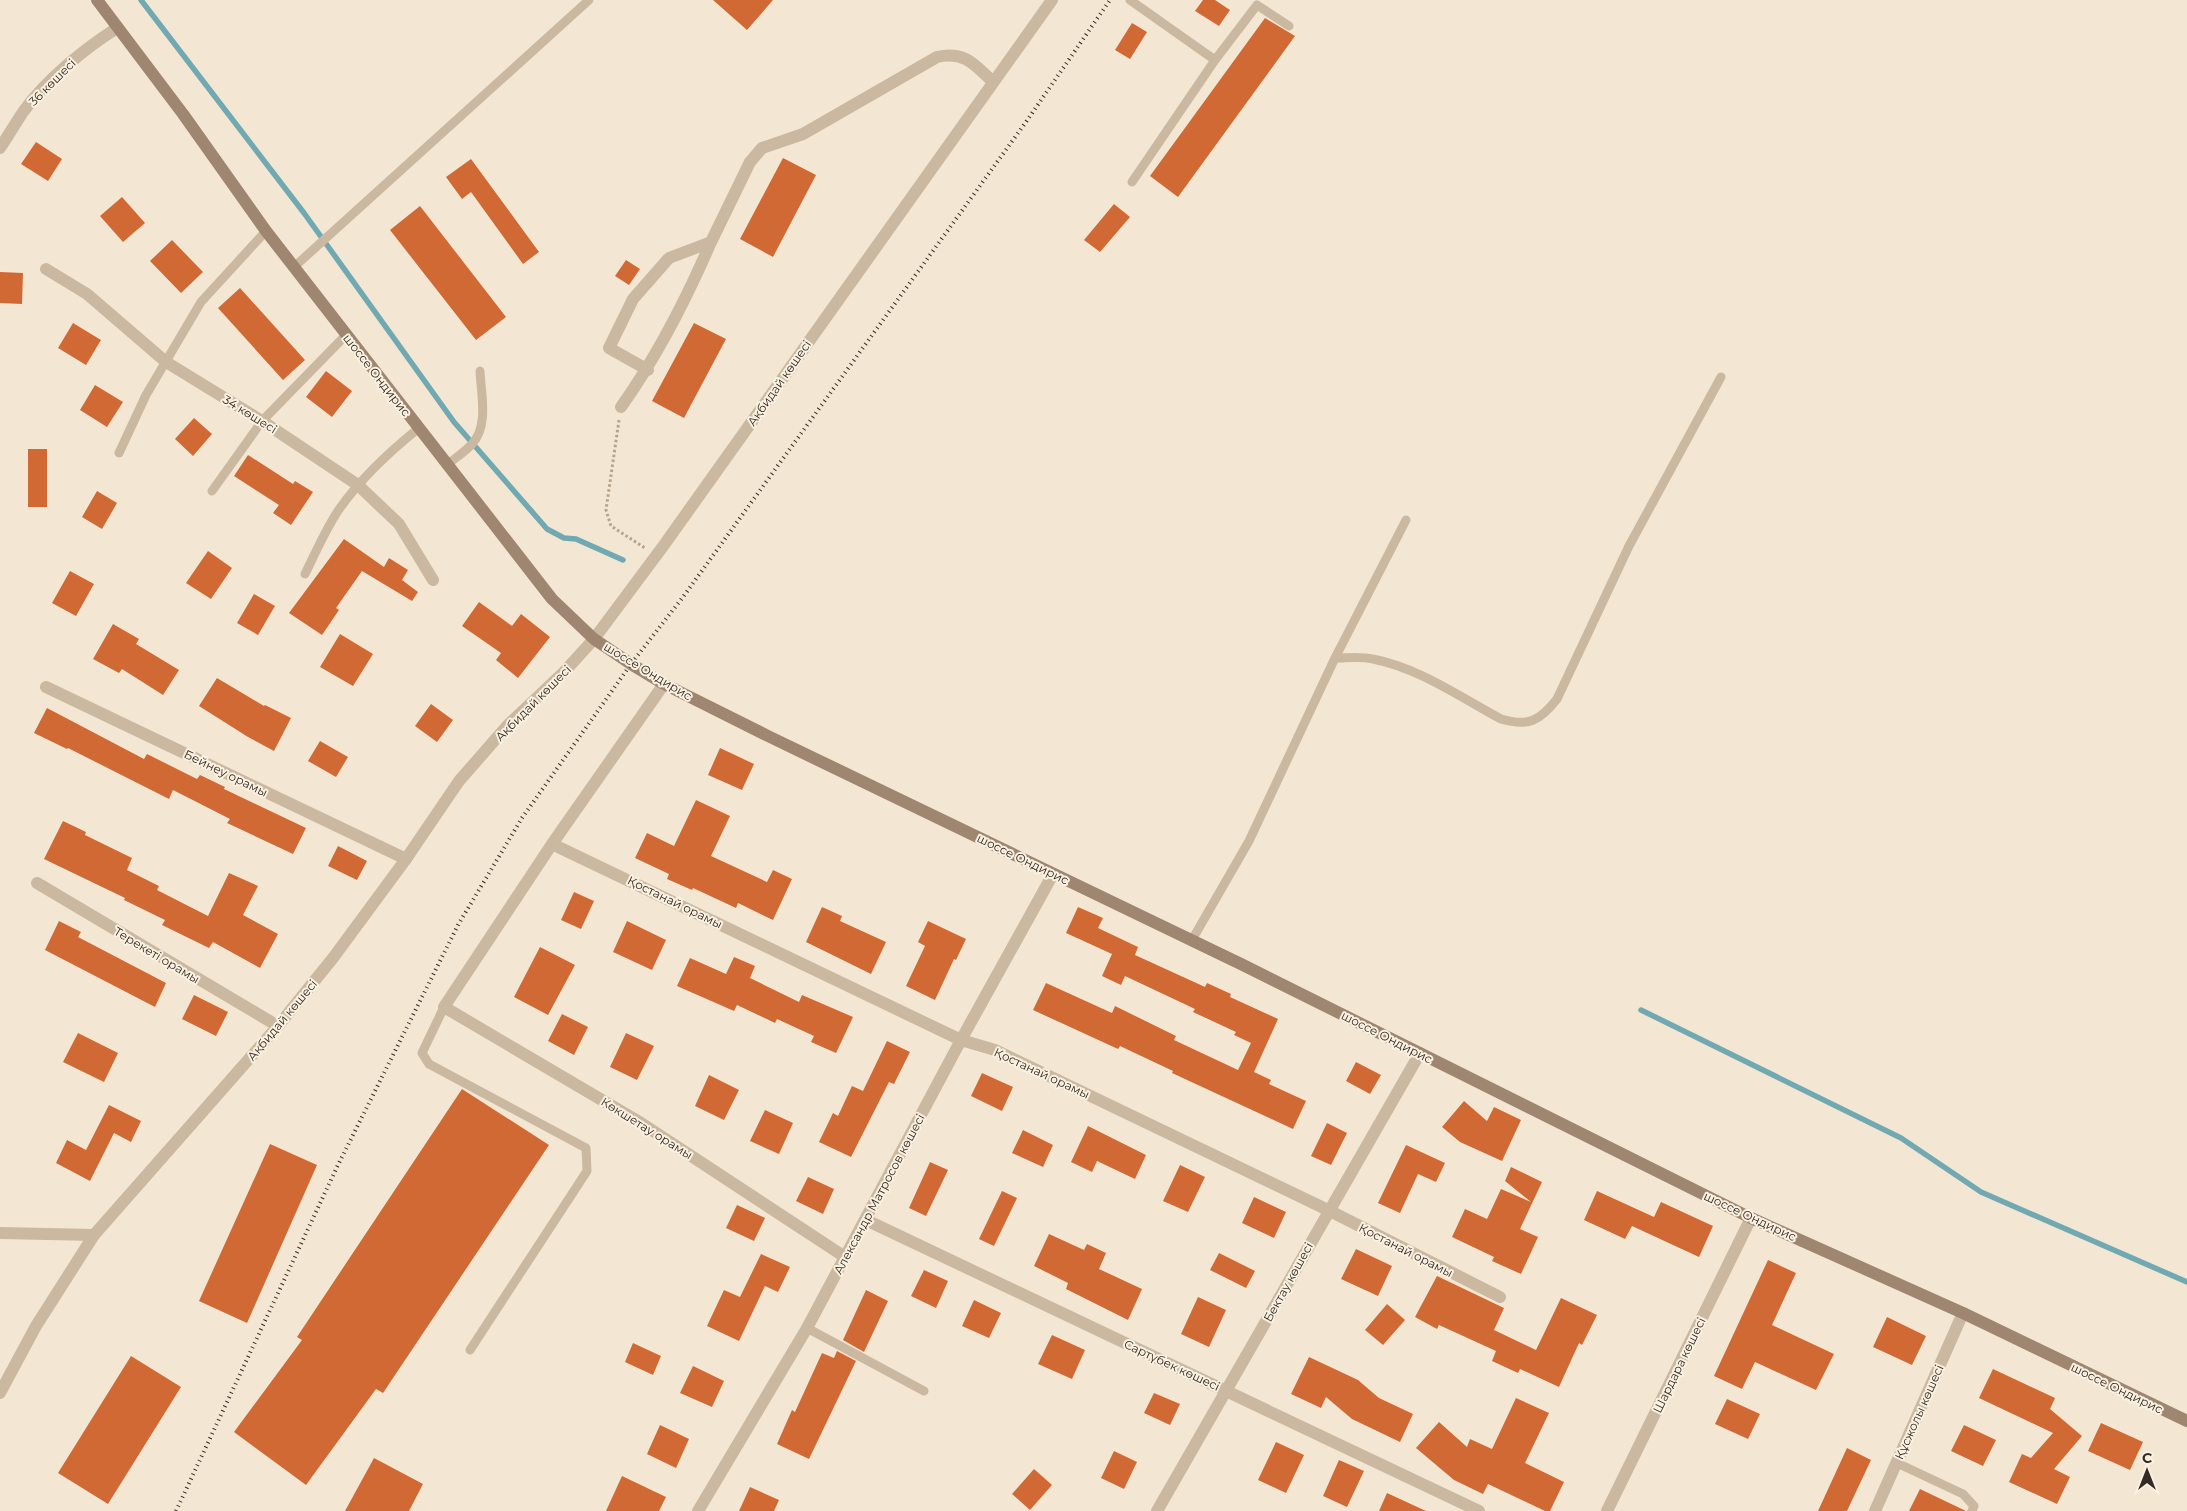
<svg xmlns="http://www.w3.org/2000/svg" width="2187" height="1511" viewBox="0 0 2187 1511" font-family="Montserrat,sans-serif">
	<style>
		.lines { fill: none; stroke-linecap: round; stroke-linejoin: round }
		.stream { stroke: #71a9b2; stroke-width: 5.5 }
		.building { fill: #d16934 }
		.path { stroke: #b7a28a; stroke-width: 3; stroke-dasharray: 2.5 2.5; stroke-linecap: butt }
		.service { stroke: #cbb8a0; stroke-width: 9 }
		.minor { stroke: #cbb8a0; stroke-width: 12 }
		.tertiary { stroke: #cbb8a0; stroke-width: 12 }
		.secondary { stroke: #9f8671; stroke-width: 12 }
		.rail { stroke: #342b24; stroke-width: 4; stroke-dasharray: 1 4; stroke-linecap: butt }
		.labels { text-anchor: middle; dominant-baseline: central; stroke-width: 4; stroke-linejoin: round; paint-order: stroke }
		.street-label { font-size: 12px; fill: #342b24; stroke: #faf1e1 }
	</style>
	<rect width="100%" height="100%" fill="#f3e7d4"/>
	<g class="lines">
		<path class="stream" d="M141 0 304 213 454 422 547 529 564 538 576 539 623 560
			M1641 1010 1901 1138 1981 1192 2187 1282"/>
	</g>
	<path class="building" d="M713 0H773L747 30Z
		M1203 0H1215L1230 10 1219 26 1195 11Z
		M1265 18 1295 36 1178 197 1150 176Z
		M1132 23 1147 32 1130 59 1115 50Z
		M36 142 62 159 48 181 21 164Z
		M783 158 816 175 773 257 740 239Z
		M471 159 539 252 523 264 471 192 462 199 446 177Z
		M122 197 145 223 123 242 100 216Z
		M1114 204 1130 217 1100 252 1084 240Z
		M420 206 506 317 476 340 390 230Z
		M172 240 203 272 181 293 150 261Z
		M626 260 640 269 629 285 615 276Z
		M0 272 23 273 22 304 0 303Z
		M240 288 305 360 283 380 218 308Z
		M73 323 101 340 86 365 58 348Z
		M694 323 726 339 684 418 652 401Z
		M326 371 352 391 332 417 306 397Z
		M95 385 123 402 107 427 80 410Z
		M194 418 212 434 193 456 175 439Z
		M28 449H47V507H28Z
		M248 455 293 484 295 481 313 492 291 525 273 513 279 505 234 476Z
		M97 491 117 503 102 529 82 517Z
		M344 539 384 567 389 558 408 570 402 580 418 592 412 601 362 571 336 608 339 610 322 635 289 613Z
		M208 551 232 568 211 599 186 583Z
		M70 571 94 584 76 616 52 603Z
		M254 594 275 606 258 635 237 623Z
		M479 602 512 626 521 614 550 637 518 678 496 660 501 653 462 626Z
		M113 624 139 639 136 644 179 670 163 695 122 669 119 673 93 659Z
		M340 634 373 654 353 686 320 667Z
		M217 678 264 706 265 705 291 718 274 751 248 737 199 706Z
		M431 704 453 720 437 742 415 726Z
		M47 708 144 759 147 754 197 779 200 775 225 787 224 789 306 828 293 854 227 823 230 819 173 790 169 799 68 748 67 749 34 733Z
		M320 741 348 757 336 777 308 761Z
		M720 748 754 764 742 790 708 775Z
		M696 800 730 816 711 856 767 882 773 870 792 879 773 920 738 903 736 908 693 888 692 890 667 879 669 874 635 858 647 833 674 846Z
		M63 821 86 832 85 835 132 858 127 870 159 886 157 890 208 916 229 873 258 886 243 915 278 934 260 968 213 942 209 948 162 925 165 920 124 900 125 898 44 859Z
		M338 846 367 861 357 880 328 866Z
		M574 892 594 901 581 929 561 920Z
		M822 907 842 916 840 921 886 942 871 974 806 942Z
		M1078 907 1103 918 1098 928 1138 947 1135 955 1205 987 1207 983 1231 994 1230 997 1278 1019 1254 1072 1271 1080 1269 1084 1306 1101 1293 1129 1172 1073 1173 1071 1120 1046 1118 1049 1033 1010 1046 983 1112 1013 1115 1006 1176 1036 1174 1040 1238 1070 1251 1043 1234 1035 1236 1032 1193 1012 1195 1009 1125 976 1121 985 1102 976 1112 954 1066 933Z
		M59 921 81 932 78 937 166 983 155 1007 45 950Z
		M627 921 666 940 652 970 613 952Z
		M928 921 966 939 956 960 954 959 935 1000 906 986 925 946 918 942Z
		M540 947 575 965 548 1015 514 997Z
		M734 957 755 966 750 978 799 1002 802 995 853 1017 836 1053 811 1042 814 1036 777 1019 775 1023 737 1005 734 1011 677 986 690 958 726 974Z
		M194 995 228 1012 216 1036 182 1019Z
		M562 1014 588 1027 574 1055 548 1041Z
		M78 1033 118 1053 104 1082 63 1062Z
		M626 1033 654 1046 637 1080 610 1067Z
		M887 1041 910 1052 894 1084 889 1082 851 1157 819 1142 833 1113 838 1116 852 1086 863 1091Z
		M1356 1062 1381 1075 1370 1094 1346 1081Z
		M982 1073 1013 1087 1002 1111 971 1096Z
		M709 1075 739 1090 724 1120 695 1106Z
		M462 1089 549 1145 383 1393 376 1389 306 1485 234 1432 302 1340 297 1337Z
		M1464 1101 1487 1121 1494 1107 1521 1120 1502 1161 1460 1142 1442 1127Z
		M109 1105 141 1121 131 1142 114 1133 90 1181 56 1163 67 1140 86 1150Z
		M765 1110 793 1123 779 1154 750 1141Z
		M1327 1123 1347 1133 1331 1165 1311 1156Z
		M1088 1126 1146 1155 1135 1179 1097 1161 1092 1172 1071 1162Z
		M1023 1130 1053 1145 1043 1167 1012 1153Z
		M270 1144 317 1165 247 1323 199 1301Z
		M1406 1145 1445 1163 1436 1182 1418 1174 1400 1213 1378 1203Z
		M930 1162 948 1170 926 1216 909 1208Z
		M1180 1165 1205 1177 1188 1212 1163 1201Z
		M1511 1167 1542 1182 1520 1229 1538 1237 1521 1274 1492 1261 1494 1257 1452 1237 1465 1209 1487 1219 1501 1189 1531 1202 1505 1181Z
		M808 1177 834 1189 823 1214 796 1201Z
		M1002 1191 1017 1198 994 1246 979 1239Z
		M1597 1191 1654 1217 1661 1202 1713 1226 1699 1257 1632 1226 1625 1239 1584 1220Z
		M1254 1197 1286 1212 1274 1238 1242 1223Z
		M737 1205 765 1218 754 1241 726 1228Z
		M1049 1234 1084 1250 1087 1244 1106 1253 1099 1269 1142 1289 1128 1320 1066 1289 1068 1283 1034 1266Z
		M1356 1249 1392 1266 1378 1296 1341 1279Z
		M1219 1253 1255 1271 1246 1288 1210 1270Z
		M761 1254 790 1267 778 1292 765 1286 739 1341 707 1326 724 1290 740 1297Z
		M1768 1260 1796 1273 1772 1325 1834 1354 1816 1390 1755 1362 1742 1389 1714 1376Z
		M924 1270 948 1281 936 1308 911 1296Z
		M1437 1276 1504 1308 1494 1330 1536 1350 1561 1298 1597 1315 1582 1345 1579 1343 1559 1387 1520 1369 1518 1373 1492 1361 1496 1351 1439 1325 1437 1329 1415 1317Z
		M866 1290 888 1301 864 1352 843 1340Z
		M1198 1297 1226 1310 1209 1347 1181 1334Z
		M974 1300 1001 1313 989 1338 962 1326Z
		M1387 1304 1405 1320 1383 1345 1365 1330Z
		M1887 1317 1926 1336 1912 1365 1873 1347Z
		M1052 1335 1085 1350 1072 1379 1038 1364Z
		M633 1343 661 1356 653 1375 625 1362Z
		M837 1351 856 1361 809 1459 777 1444 792 1410 795 1412 822 1353 834 1358Z
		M131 1356 181 1387 108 1504 58 1473Z
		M1309 1357 1358 1380 1379 1398 1413 1414 1400 1442 1352 1419 1326 1397 1321 1408 1291 1394Z
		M693 1366 724 1381 712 1407 680 1393Z
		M1993 1369 2055 1398 2050 1409 2082 1436 2054 1469 2070 1477 2057 1504 2009 1482 2022 1454 2031 1458 2053 1433 1979 1398Z
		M1154 1393 1180 1404 1170 1425 1144 1413Z
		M1516 1398 1549 1413 1525 1463 1564 1482 1550 1511H1545L1488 1484 1483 1494 1454 1480 1416 1448 1439 1422 1467 1447 1470 1439 1492 1449Z
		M1727 1399 1760 1414 1748 1439 1715 1424Z
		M2101 1423 2143 1442 2130 1470 2088 1451Z
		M660 1425 689 1439 676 1468 647 1454Z
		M1964 1425 1996 1440 1983 1466 1951 1451Z
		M1276 1442 1304 1455 1286 1493 1258 1480Z
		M1847 1448 1871 1460 1847 1511H1818Z
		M1114 1451 1137 1462 1124 1489 1101 1478Z
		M374 1458 423 1484 409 1511H345Z
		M1339 1460 1364 1471 1347 1507 1323 1496Z
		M1034 1469 1052 1485 1030 1510 1012 1494Z
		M622 1476 666 1497 659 1511H606Z
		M750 1487 779 1500 774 1511H739Z
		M1920 1489 1966 1511H1909Z
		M1387 1493 1426 1511H1379Z"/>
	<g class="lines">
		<path class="path" d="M619 420 606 510 611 526 645 548"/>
		<path class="service" d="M1130 0 1215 60
			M1132 182 1215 60 1257 5 1289 26
			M294 267 589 0
			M119 453 146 395 201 302 266 231
			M447 465C455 458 465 452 472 444 489 426 481 394 480 371
			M212 491 262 421 346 335
			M305 574C316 552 326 528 340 508 362 477 389 452 419 428
			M1335 658C1347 658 1361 656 1373 659 1419 668 1460 697 1501 719 1528 727 1540 721 1557 699L1629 546 1721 377
			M1192 940 1249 841 1335 658 1406 520
			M444 1007 422 1053 429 1064 586 1148 587 1171 470 1350
			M807 1328 924 1391
			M1897 1463 1963 1494 1974 1506 1972 1511"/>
		<path class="minor" d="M0 148C8 136 15 124 23 112 46 80 84 49 117 28
			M46 269 87 294 166 362 262 421 358 485 399 524 433 580
			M648 370 609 348 633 299 669 258 711 242 750 162 762 148 803 134 937 57C965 51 974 64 993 82
			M621 407C658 355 686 300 711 242
			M594 639 664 545 1052 0
			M664 684 552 844 444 1007 641 1123 845 1257
			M46 687 406 859
			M552 844 961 1040 995 1050 1328 1210 1500 1297
			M37 883 278 1026
			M866 1220 1479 1511
			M0 1233 94 1235
			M698 1511 807 1328 961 1040 1053 874
			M1157 1511 1420 1053
			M1607 1511 1751 1218
			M1875 1511 1963 1313"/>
		<path class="tertiary" d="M0 1393 36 1326 94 1235 278 1026 333 958 406 859 459 781 508 725 564 672 594 639"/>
		<path class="secondary" d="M97 0 183 114 266 231 552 599 594 639 631 664 664 684 768 736 1243 965 1751 1218 1963 1313 2187 1421"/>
		<path class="rail" d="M176 1511 337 1167 458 925 522 818 631 664 683 597 1026 122 1110 0"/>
	</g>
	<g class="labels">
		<g class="street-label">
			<text transform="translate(52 82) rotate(-45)">36 көшесі</text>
			<text transform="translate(377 375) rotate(52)">шоссе Ондирис</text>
			<text transform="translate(779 383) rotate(-55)">Ақбидай көшесі</text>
			<text transform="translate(250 414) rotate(32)">34 көшесі</text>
			<text transform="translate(648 671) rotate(31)">шоссе Ондирис</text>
			<text transform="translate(533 703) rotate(-45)">Ақбидай көшесі</text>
			<text transform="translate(226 773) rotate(26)">Бейнеу орамы</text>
			<text transform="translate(1023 859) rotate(26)">шоссе Ондирис</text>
			<text transform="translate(675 902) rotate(26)">Қостанай орамы</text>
			<text transform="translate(157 955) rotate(31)">Терекеті орамы</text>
			<text transform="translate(282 1020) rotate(-50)">Ақбидай көшесі</text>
			<text transform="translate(1387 1037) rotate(27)">шоссе Ондирис</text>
			<text transform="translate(1042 1073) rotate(25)">Қостанай орамы</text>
			<text transform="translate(647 1128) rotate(32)">Көкшетау орамы</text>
			<text transform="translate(879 1194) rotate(-62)">Александр Матросов көшесі</text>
			<text transform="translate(1750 1216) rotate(25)">шоссе Ондирис</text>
			<text transform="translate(1406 1250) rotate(27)">Қостанай орамы</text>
			<text transform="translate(1288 1282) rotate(-61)">Бектау көшесі</text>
			<text transform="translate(1172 1365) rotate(25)">Сартүбек көшесі</text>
			<text transform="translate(1679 1365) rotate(-64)">Шардара көшесі</text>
			<text transform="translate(2117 1388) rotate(26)">шоссе Ондирис</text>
			<text transform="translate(1919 1412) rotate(-66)">Құсжолы көшесі</text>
		</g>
	</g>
	<g transform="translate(2147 1471)" stroke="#faf1e1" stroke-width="4" paint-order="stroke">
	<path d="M0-4L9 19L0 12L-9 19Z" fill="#342b24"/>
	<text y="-8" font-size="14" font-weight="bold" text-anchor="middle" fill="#342b24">С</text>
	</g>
</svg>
